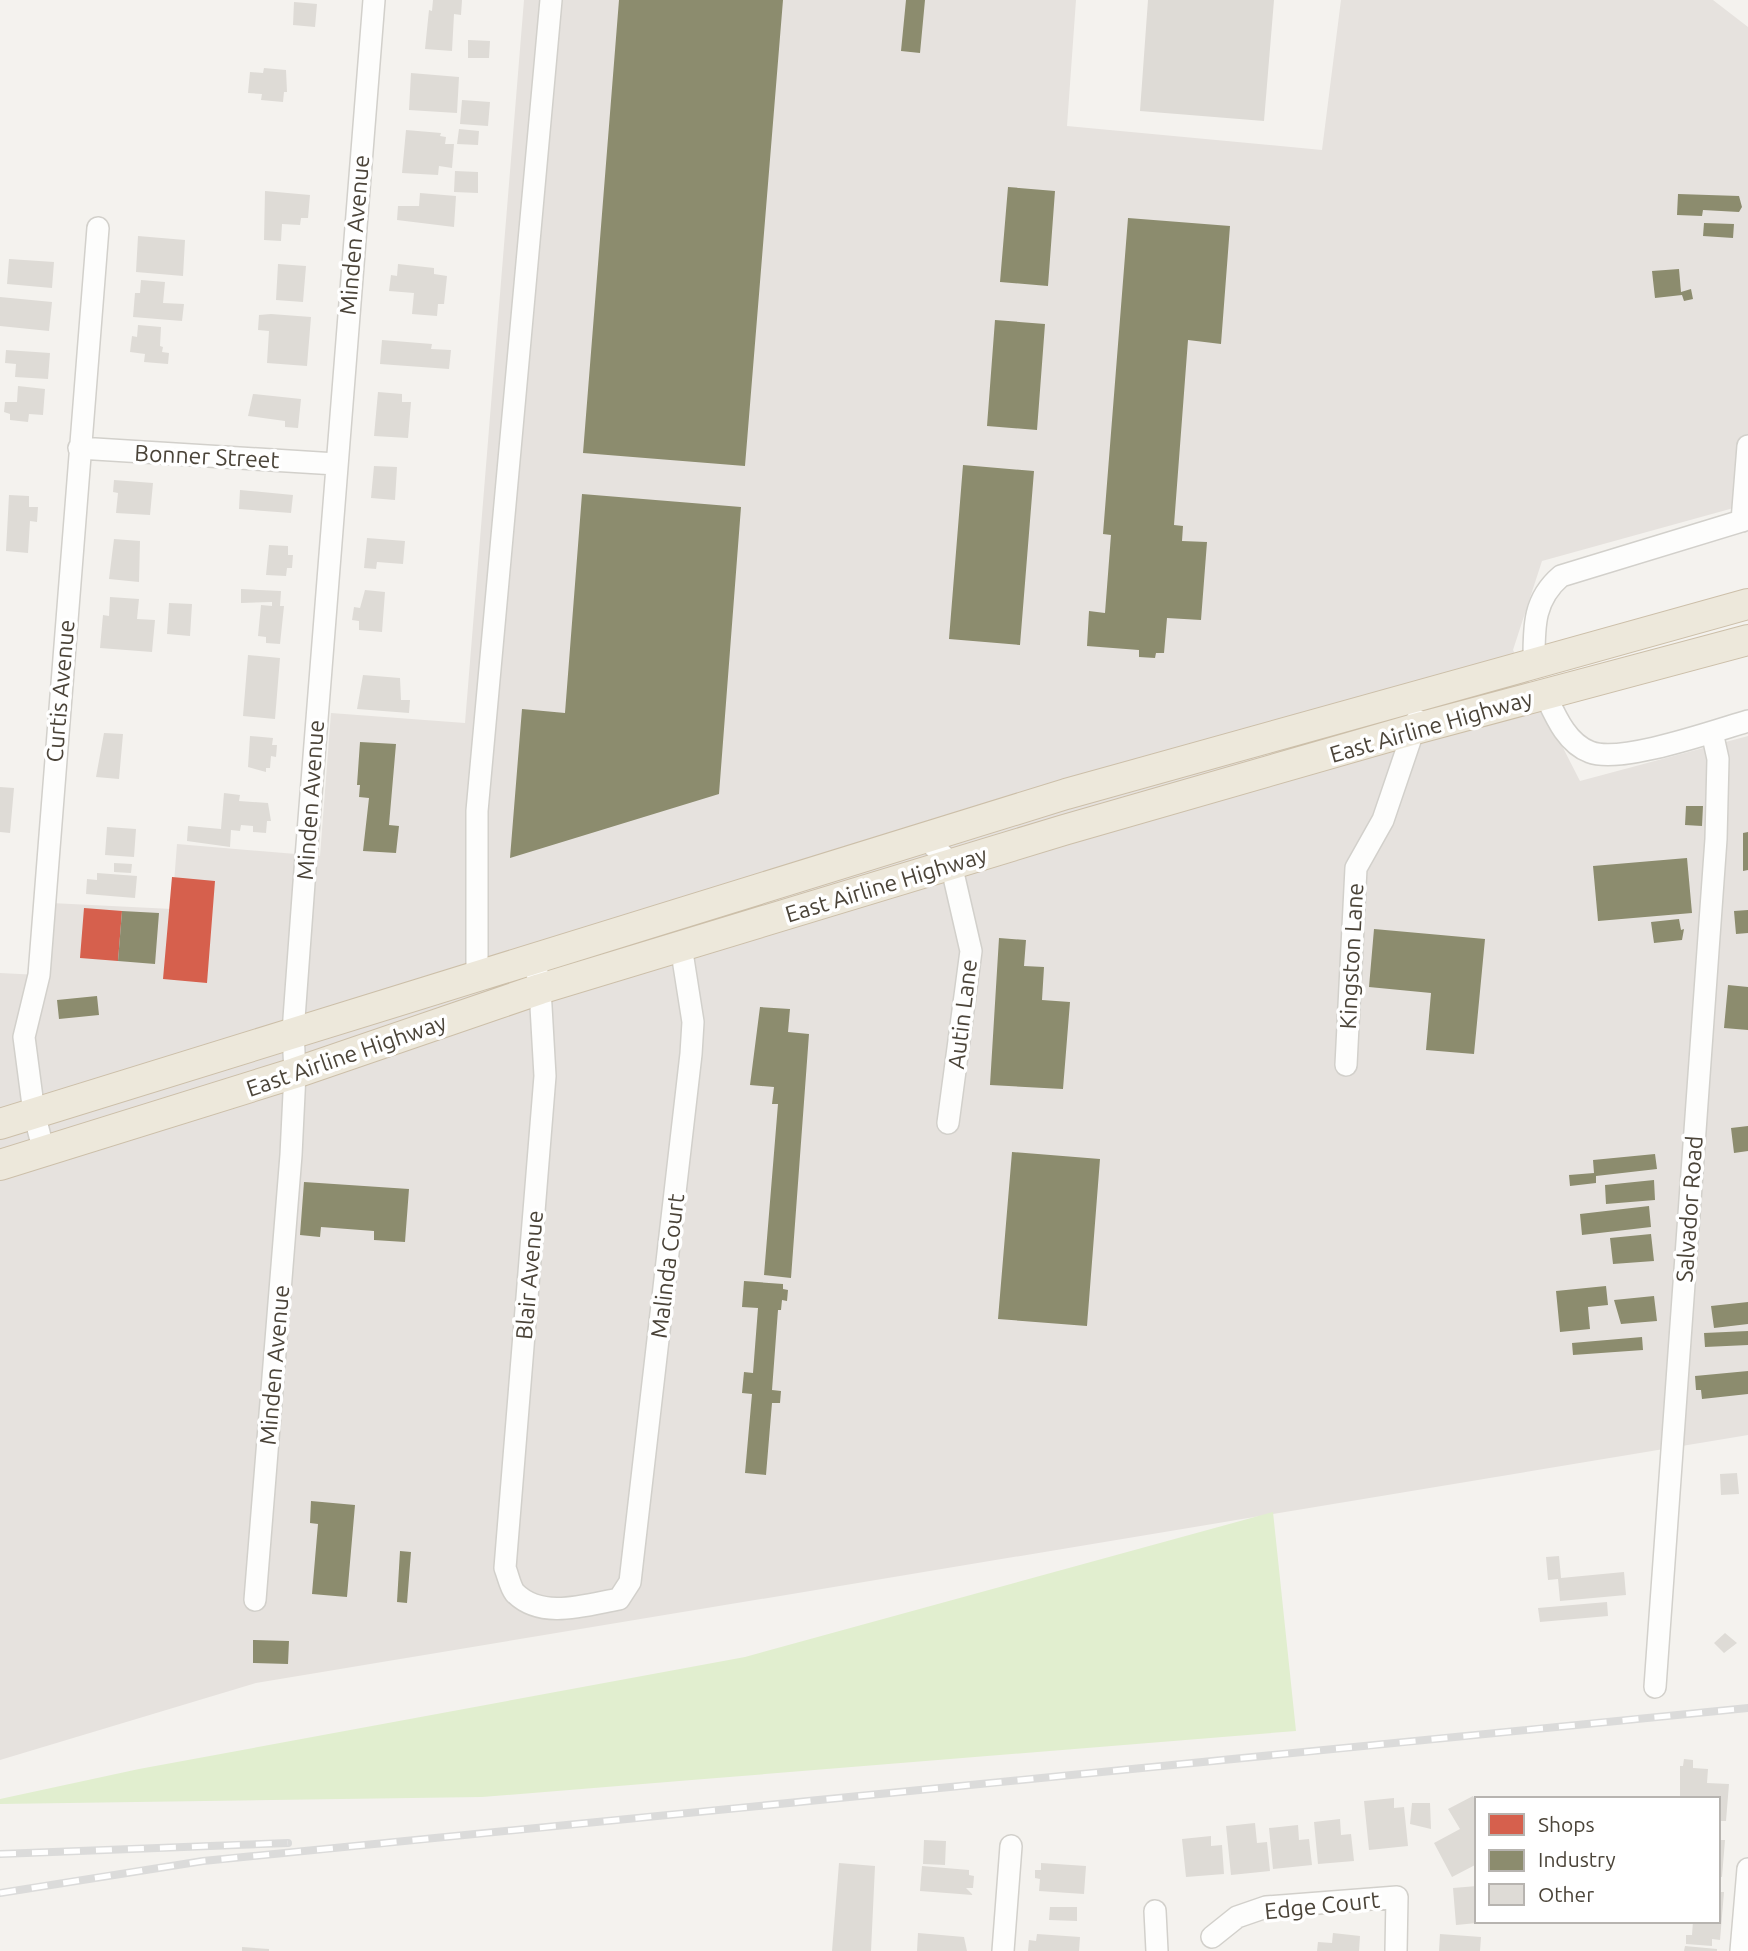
<svg xmlns="http://www.w3.org/2000/svg" width="1748" height="1951" viewBox="0 0 1748 1951" font-family="Ubuntu,sans-serif">
	<style>
		.industrial { fill: #e6e2de }
		.green { fill: #e1eecf }
		.shops { fill: #d6604d }
		.industry { fill: #8c8c6e }
		.building { fill: #dedbd6 }
		.lines { fill: none; stroke-linecap: round; stroke-linejoin: round }
		.minor-casing { stroke: #d2d0cb; stroke-width: 24 }
		.highway-casing { stroke: #ccbfa9; stroke-width: 32 }
		.minor { stroke: #fdfdfc; stroke-width: 21 }
		.highway { stroke: #ede8db; stroke-width: 30 }
		.rail-casing { stroke: #dbdbda; stroke-width: 8 }
		.rail { stroke: #fff; stroke-width: 5; stroke-dasharray: 16; stroke-linecap: butt }
		.labels { text-anchor: middle; dominant-baseline: central; stroke-width: 7; stroke-linejoin: round; paint-order: stroke }
		.street-label { font-size: 23px; fill: #4b4439; stroke: #fff }
	</style>
	<rect width="100%" height="100%" fill="#f4f2ee"/>
	<path class="industrial" d="M524 0H1076L1067 126 1322 150 1341 0H1713L1748 27V504L1542 561 1513 650 1580 781 1748 736V1435L256 1683 0 1760V973L39 975 51 903 172 909 177 844 320 856 331 713 465 723Z"/>
	<path class="green" d="M1273 1512 1296 1731 482 1797 0 1804V1799L139 1769 745 1657Z"/>
	<path class="shops" d="M172 877 215 881 207 983 163 979Z
		M84 908 122 911 118 961 80 958Z"/>
	<path class="industry" d="M619 0H783L745 466 583 453Z
		M906 0H925L920 53 901 51Z
		M1008 187 1055 191 1048 286 1000 282Z
		M1678 194 1739 196 1742 207 1739 212 1703 210 1702 216 1677 215Z
		M1128 218 1230 226 1221 344 1188 340 1174 525 1183 526 1182 541 1207 542 1201 620 1167 618 1164 653H1156L1155 658 1139 657V650L1087 646 1089 611 1105 613 1111 535 1103 534Z
		M1704 223 1734 224 1733 238 1703 236Z
		M1679 269 1681 292 1691 289 1693 299 1684 301 1682 295 1655 298 1652 271Z
		M995 320 1045 324 1037 430 987 426Z
		M963 465 1034 471 1020 645 949 639Z
		M582 494 741 507 719 794 510 858 522 709 565 713Z
		M360 742 396 744 389 825 399 826 396 853 363 851 369 798 359 797 360 785H357Z
		M1686 806H1703L1702 826 1685 825Z
		M1748 832V870L1743 871V833Z
		M1687 858 1692 913 1598 921 1593 866Z
		M1748 910V933L1736 934 1734 911Z
		M122 911 159 913 155 964 118 961Z
		M1679 919 1681 930 1684 929 1682 940 1654 943 1651 922Z
		M1374 929 1485 939 1474 1054 1426 1050 1431 993 1369 987Z
		M999 938 1026 940 1024 966 1044 967 1042 1000 1070 1002 1063 1089 990 1085Z
		M1728 985 1748 987V1030L1724 1028Z
		M97 996 99 1015 59 1019 57 1000Z
		M760 1007 790 1009 788 1032 809 1034 791 1278 764 1275 778 1104H772L774 1087 750 1085Z
		M1748 1126V1151L1734 1153 1731 1128Z
		M1012 1152 1100 1159 1087 1326 998 1319Z
		M1655 1154 1657 1169 1596 1176V1183L1570 1186 1569 1175 1594 1173 1593 1160Z
		M1654 1180 1655 1200 1606 1204 1605 1185Z
		M304 1182 409 1189 405 1242 374 1240V1231L321 1227 320 1237 300 1235Z
		M1649 1206 1651 1227 1582 1235 1580 1214Z
		M1651 1234 1654 1261 1613 1264 1610 1238Z
		M744 1281 783 1284V1289L788 1290 787 1301 782 1300 781 1310H778L772 1390 781 1391 780 1403H772L766 1475 745 1473 752 1394 742 1393 744 1372 753 1373 758 1308 742 1307Z
		M1606 1286 1608 1305 1588 1307 1590 1329 1560 1332 1556 1291Z
		M1654 1296 1657 1321 1621 1324 1614 1300Z
		M1748 1302V1324L1714 1328 1711 1306Z
		M1748 1331V1345L1705 1347 1704 1333Z
		M1642 1337 1643 1350 1573 1355 1572 1343Z
		M1748 1371V1394L1702 1399 1701 1390H1696L1695 1376Z
		M311 1501 355 1505 347 1597 312 1594 318 1524 310 1523Z
		M400 1551 411 1552 407 1603 397 1602Z
		M253 1640 289 1641 288 1664 253 1663Z"/>
	<path class="building" d="M433 0H462L461 15 454 14 452 51 425 49 429 10 432 11Z
		M1148 0H1274L1264 121 1140 111Z
		M294 2 317 4 315 27 293 25Z
		M468 40 490 41 489 58H468Z
		M264 68 286 70 287 92H284L283 102 261 100 262 94 248 93 250 72 263 73Z
		M411 73 459 77 457 113 409 110Z
		M462 100 490 102 488 126 460 124Z
		M459 129 479 131 478 145 457 144Z
		M406 130 441 133 440 136 446 137 445 144H454L452 168 439 166 438 175 402 173Z
		M455 171 478 172V193L454 192Z
		M265 191 310 195 308 218H301L300 225 282 224 281 241 264 240Z
		M420 193 456 196 454 227 397 220 398 206H419Z
		M138 236 185 240 183 276 136 272Z
		M9 259 54 262 52 288 7 284Z
		M278 264 306 266 303 302 276 300Z
		M398 264 434 268V274L447 276 444 304H438L437 316 412 314 414 293 389 291 391 275 397 276Z
		M141 280 165 282 163 303 184 304 182 321 133 317 135 293H140Z
		M0 297 52 302 49 331 0 326Z
		M271 314 311 317 307 366 267 363 269 331 258 330 259 315Z
		M138 325 161 327 160 346 163 347 162 352 169 353 168 364 144 362 145 354 130 352 132 336 137 337Z
		M382 340 432 344 431 349 451 350 449 369 380 364Z
		M6 350 50 353 48 379 15 377 16 364 5 363Z
		M18 386 45 389 43 415 29 414 28 422 10 420V414L4 412 5 402H17Z
		M378 392 402 394V402H411L408 438 374 436Z
		M253 394 301 399 298 428 285 427V421L248 416Z
		M374 466 397 467 395 500 371 498Z
		M114 480 153 483 150 515 116 513 118 493 113 492Z
		M240 490 293 495 291 513 239 509Z
		M9 495 29 496V507H38L37 522 30 521 28 553 6 551Z
		M367 538 405 541 403 564 377 562 376 569 364 568Z
		M114 539 140 541 139 582 109 579Z
		M269 545 288 546V555H293L292 568H287L286 576 266 575Z
		M241 589 281 591 280 606H284L280 644 266 643V637L258 636 261 605 272 606V602L241 603Z
		M365 590 385 592 382 632 359 630V621L352 620 354 607 360 608Z
		M110 597 139 599 137 619 155 620 152 652 100 648 103 615 109 616Z
		M169 603 192 604 190 636 167 634Z
		M248 655 280 658 275 719 243 716Z
		M363 675 400 678 401 700H410L409 713 357 709Z
		M104 733 123 734 119 779 96 777Z
		M250 736 273 738 272 745H277L276 757 271 756 270 768H266V772L248 767Z
		M0 787 14 788 10 833 0 832Z
		M224 793 240 795 239 801 268 803 271 821H267L266 833 253 832V826L241 825 240 831 231 830 230 847 187 841 188 826 221 829Z
		M107 827 136 829 134 857 105 855Z
		M114 863 132 864 131 873 114 872Z
		M97 873 137 876 135 898 86 894 87 879 97 880Z
		M1737 1473 1739 1494 1721 1495 1720 1474Z
		M1559 1556 1561 1578 1624 1572 1626 1595 1560 1601 1558 1579 1548 1580 1546 1557Z
		M1607 1602 1608 1616 1540 1622 1538 1608Z
		M1725 1633 1737 1643 1724 1653 1714 1643Z
		M1684 1759 1693 1760V1768L1708 1769 1707 1783 1729 1784 1726 1821H1718V1799H1680V1766H1683Z
		M1473 1796 1477 1803V1864L1452 1877 1434 1843 1460 1829 1448 1809Z
		M1394 1798V1808L1404 1807 1408 1846 1369 1850 1364 1801Z
		M1412 1803H1430L1431 1829 1410 1824Z
		M1340 1819 1341 1835 1351 1834 1354 1861 1318 1864 1314 1822Z
		M1255 1823 1257 1843 1267 1842 1270 1871 1231 1875 1226 1826Z
		M1298 1825 1299 1840 1309 1839 1312 1865 1273 1869 1269 1828Z
		M1211 1836V1846L1222 1845 1224 1874 1186 1877 1182 1839Z
		M924 1840 946 1841 945 1865 923 1864Z
		M1718 1840H1725L1722 1877H1718Z
		M839 1863 875 1866 871 1951H832Z
		M1041 1863 1086 1866 1084 1894 1039 1891 1040 1879 1035 1878V1870H1041Z
		M922 1866 969 1870V1875L974 1876 973 1888H966L973 1895 920 1891Z
		M1477 1886V1923L1456 1925 1453 1888Z
		M1718 1892H1724L1720 1940 1712 1939V1946L1686 1944V1935H1692L1693 1921H1718Z
		M1050 1907H1077V1921L1049 1920Z
		M918 1933 964 1937 967 1951H917Z
		M1333 1933 1360 1936 1359 1951H1317L1318 1942 1332 1943Z
		M1037 1934 1080 1937 1079 1951H1028L1029 1940 1036 1941Z
		M1440 1934 1481 1937 1480 1951H1439Z
		M1685 1946 1717 1949V1951H1684Z
		M242 1947 269 1949V1951H242Z"/>
	<g class="lines">
		<defs>
			<path id="minor" d="M79 448 336 464
				M1742 521 1748 446
				M1534 662C1534 627 1533 600 1561 576L1748 519
				M1545 694C1555 715 1566 743 1590 752 1621 764 1714 731 1748 721
				M926 838 951 864 971 951 948 1123
				M534 956 540 989 545 1076 505 1568C508 1575 510 1587 515 1593 542 1620 586 1605 619 1599L630 1582 691 1054 693 1022 681 946
				M477 974V811L551 0
				M1346 1065 1356 868 1383 820 1417 720
				M44 1152 34 1113 24 1037 39 975 98 228
				M255 1600 291 1155 295 1073 293 1032 304 883 374 0
				M1655 1687 1716 839 1718 759 1712 732
				M1155 1911 1157 1951
				M1212 1937 1237 1917 1266 1907 1397 1897 1396 1951
				M1003 1951 1011 1846
				M1741 1951 1748 1869"/>
			<path id="highway" d="M0 1124 1066 794 1748 604
				M0 1165 295 1073 540 989 1064 830 1415 729 1748 640"/>
		</defs>
		<use href="#minor" class="minor-casing"/>
		<use href="#highway" class="highway-casing"/>
		<use href="#minor" class="minor"/>
		<use href="#highway" class="highway"/>
		<defs>
			<path id="rail" d="M0 1854 288 1843
				M0 1893 203 1861 1748 1708"/>
		</defs>
		<use href="#rail" class="rail-casing"/>
		<use href="#rail" class="rail"/>
	</g>
	<g class="labels">
		<g class="street-label">
			<text transform="translate(354 235) rotate(-85)">Minden Avenue</text>
			<text transform="translate(207 456) rotate(3)">Bonner Street</text>
			<text transform="translate(60 691) rotate(-85)">Curtis Avenue</text>
			<text transform="translate(1431 726) rotate(-16)">East Airline Highway</text>
			<text transform="translate(310 800) rotate(-86)">Minden Avenue</text>
			<text transform="translate(886 884) rotate(-17)">East Airline Highway</text>
			<text transform="translate(1351 956) rotate(-87)">Kingston Lane</text>
			<text transform="translate(962 1014) rotate(-83)">Autin Lane</text>
			<text transform="translate(346 1055) rotate(-19)">East Airline Highway</text>
			<text transform="translate(1689 1209) rotate(-86)">Salvador Road</text>
			<text transform="translate(667 1266) rotate(-83)">Malinda Court</text>
			<text transform="translate(529 1275) rotate(-85)">Blair Avenue</text>
			<text transform="translate(274 1365) rotate(-85)">Minden Avenue</text>
			<text transform="translate(1322 1905) rotate(-6)">Edge Court</text>
		</g>
	</g>
	<rect x="1475" y="1797" width="245" height="126" fill="#ffffff" stroke="#b7b4b0" stroke-width="2"/>
	<rect x="1489" y="1814" width="35" height="21" fill="#d6604d" stroke="#b7b4b0" stroke-width="2"/>
	<text x="1538" y="1832" font-size="21" fill="#4b4439">Shops</text>
	<rect x="1489" y="1850" width="35" height="21" fill="#8c8c6e" stroke="#b7b4b0" stroke-width="2"/>
	<text x="1538" y="1867" font-size="21" fill="#4b4439">Industry</text>
	<rect x="1489" y="1884" width="35" height="21" fill="#dedbd6" stroke="#b7b4b0" stroke-width="2"/>
	<text x="1538" y="1902" font-size="21" fill="#4b4439">Other</text>
</svg>
